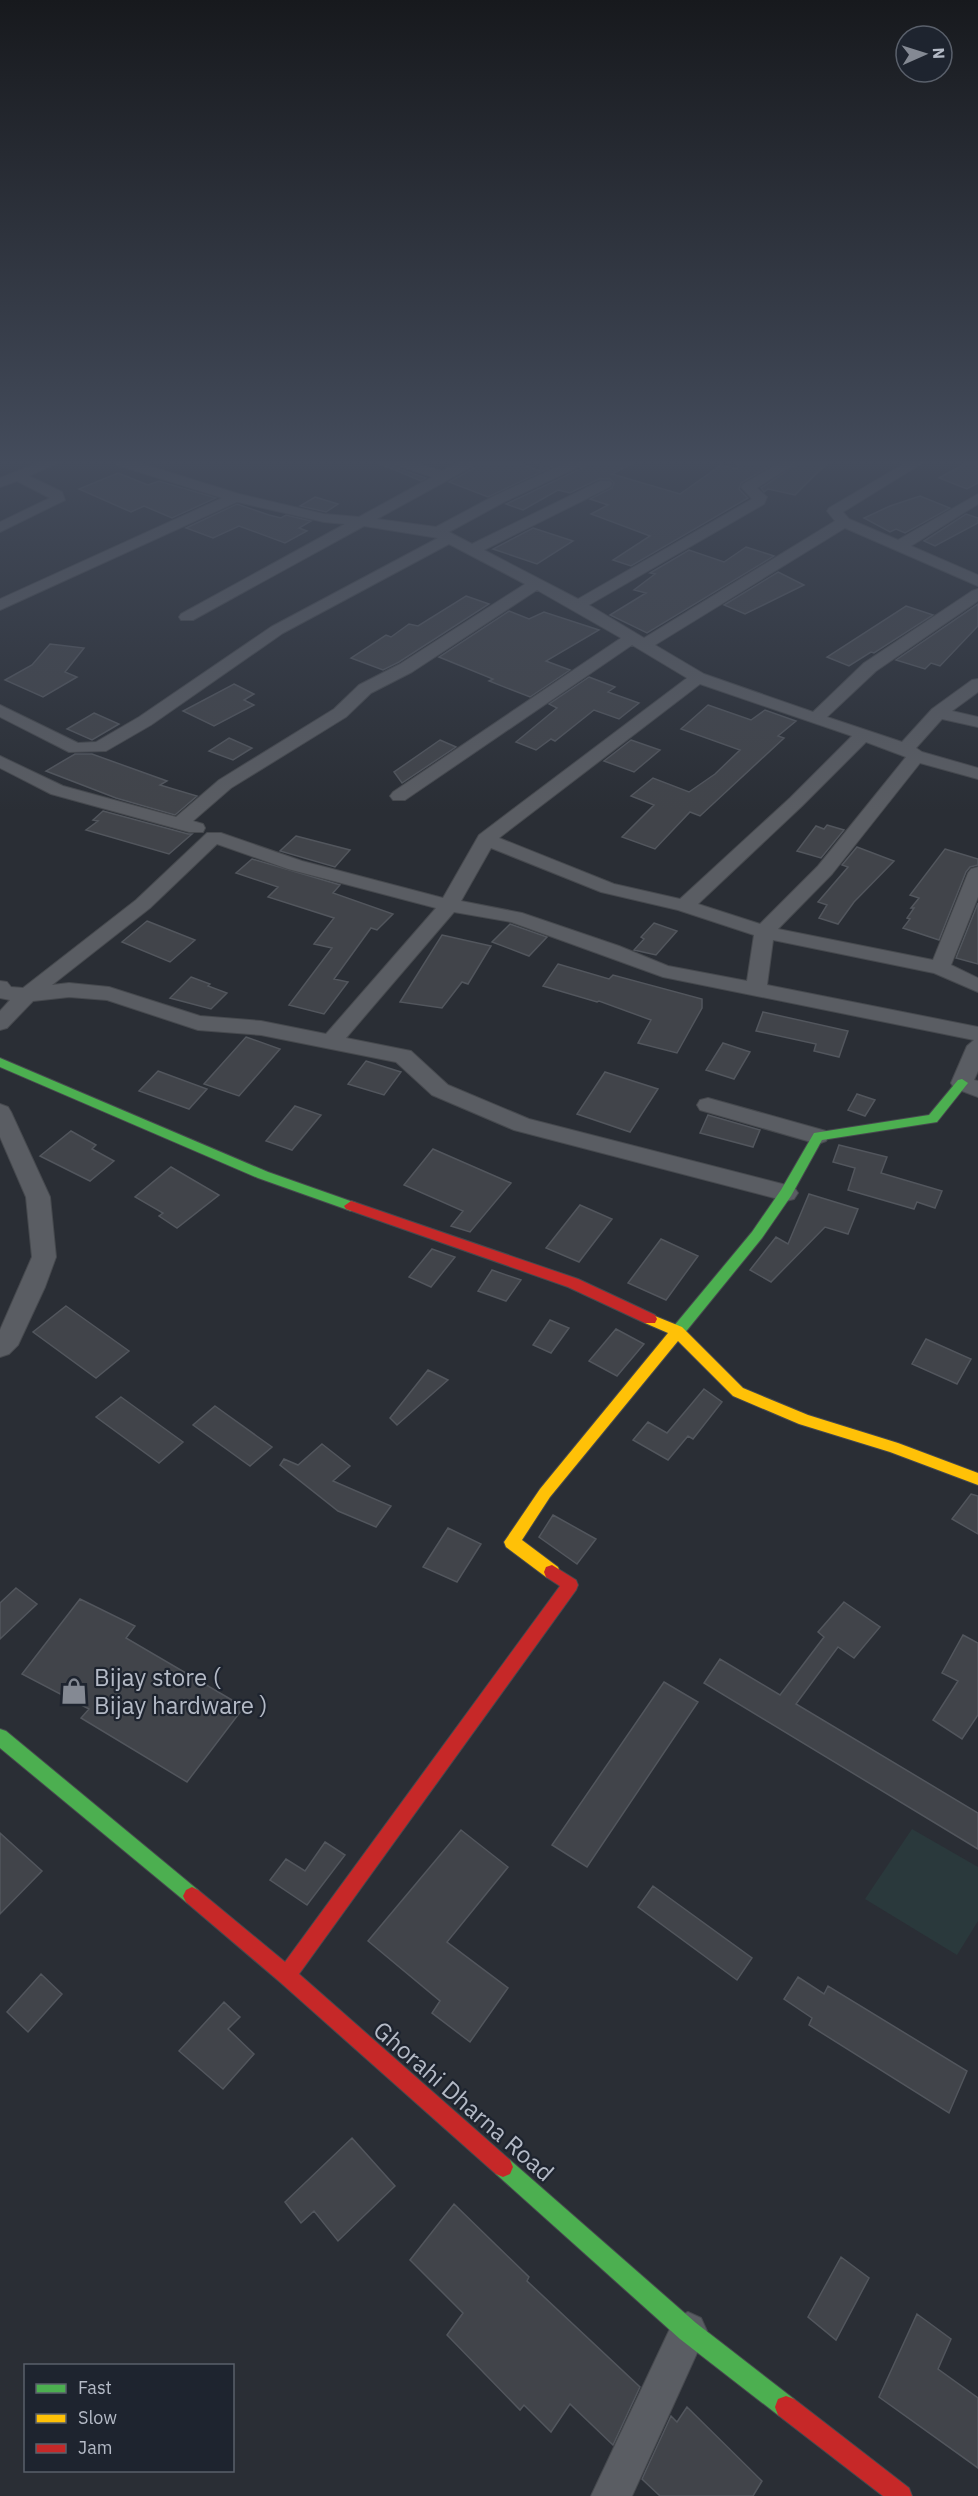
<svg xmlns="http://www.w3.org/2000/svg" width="978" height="2496" viewBox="0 0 978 2496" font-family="'IBM Plex Sans',sans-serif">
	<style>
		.green { fill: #2a393c }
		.building { fill: #41444a; stroke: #52565d; stroke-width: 1.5 }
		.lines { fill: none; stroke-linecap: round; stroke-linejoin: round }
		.street-casing { stroke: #46494e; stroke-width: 2 }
		.fast-casing { stroke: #46494e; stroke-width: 2 }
		.slow-casing { stroke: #46494e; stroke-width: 2 }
		.jam-casing { stroke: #46494e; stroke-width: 2 }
		.street { fill: #5a5d63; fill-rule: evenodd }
		.fast { fill: #4caf50; fill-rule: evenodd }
		.slow { fill: #ffc107; fill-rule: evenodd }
		.jam { fill: #c62828; fill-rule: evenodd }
		.labels { text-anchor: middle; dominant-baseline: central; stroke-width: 4.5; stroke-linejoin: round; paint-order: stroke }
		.near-poi-label { font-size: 24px; fill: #b4bac6; stroke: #1e242f; text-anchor: start }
		.near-street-label { font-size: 24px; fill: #b4bac6; stroke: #1e242f }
	</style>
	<rect width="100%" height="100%" fill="#2a2e35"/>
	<path class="green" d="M912 1829 978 1867V1921L957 1955 865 1899Z"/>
	<path class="building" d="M376 462H391L394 467 426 478 421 481Z
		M479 462H516L540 471 542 462H562L488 497 449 482 476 467Z
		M587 462H635L612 474 680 494 721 465 737 469 738 462H777L741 483 739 489 748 498 631 566 613 560 650 536 591 514 608 505 590 499 612 488 614 483 610 479H599L570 493 558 490 523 510 506 504 584 467Z
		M800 462H828L795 495 768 489 764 492 761 488Z
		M968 462H978V483L967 489 939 478Z
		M118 473 148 485 159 481 216 498 172 518 144 506 131 512 79 489Z
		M920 496 950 508 905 533 896 529 890 532 864 518 890 506Z
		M315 497 338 504 326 512 300 506Z
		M237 504 269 515 281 518 286 515 311 521 299 528 307 531 285 543 239 526 213 538 186 528Z
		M966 514 978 518V523L935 546 924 541Z
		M533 528 573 541 537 564 493 549Z
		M746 547 774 556 647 633 610 615 646 593 634 590 655 574 650 573 689 550 724 562Z
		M778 572 804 585 745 614 724 605Z
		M466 596 489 604 399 662 383 670 351 658 386 635 391 637 409 624 418 626Z
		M978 604V626L940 666 931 663 925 669 896 660Z
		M906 606 933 615 874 653 871 652 849 666 827 657Z
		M509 611 529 619 544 612 599 630 546 661 570 670 530 697 489 681 493 679 439 657Z
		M50 644 84 648 65 672 77 677 43 697 5 680 32 665Z
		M589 677 615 687 608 692 639 703 619 719 594 710 555 741 551 739 536 750 516 742 557 708 549 704Z
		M234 684 254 694 244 700 254 705 214 726 183 711Z
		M708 705 751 720 765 710 796 721 778 736 784 738 700 816 690 812 655 849 622 837 654 805 631 796 653 778 689 792 715 774 740 750 681 729Z
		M94 713 119 724 92 740 67 729Z
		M229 738 252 748 233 760 209 751Z
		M440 740 456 747 402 783 394 772Z
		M631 740 660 750 634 772 604 761Z
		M75 754H92L167 781 160 785 197 796 175 815 116 798 46 771Z
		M103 811 188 834H192L169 854 86 830 98 821 93 820Z
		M827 825 844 830 821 858 797 851 816 826 824 829Z
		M296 836 350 850 335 867 280 851Z
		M857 847 894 861 854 902 838 924 819 918 827 905 818 902 848 867 842 865Z
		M945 849 978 859V865L970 867 966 872 939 940 903 928 910 919 907 918 914 908H911L919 898 910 895Z
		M252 859 340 885 333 893 393 914 377 930 371 928 334 979 348 982 324 1014 289 1005 332 948 314 944 334 918 268 897 278 887 236 873Z
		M978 903V964L956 958Z
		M147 921 195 940 170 962 122 942Z
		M654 923 677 931 656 955 634 950 644 939 641 937Z
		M510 924 547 937 529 956 492 942Z
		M442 935 491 946 468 984 462 982 442 1008 400 1002Z
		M558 964 609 979 613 975 702 999V1008L677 1053 638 1043 651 1020 599 1001 597 1002 543 986Z
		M191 977 210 984 208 986 227 993 211 1009 170 998Z
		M763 1012 848 1031 839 1057 814 1051 816 1044 756 1031Z
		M246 1037 280 1049 239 1096 204 1084Z
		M723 1043 750 1052 734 1079 706 1070Z
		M366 1061 401 1072 384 1095 348 1084Z
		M158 1071 207 1089 189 1109 139 1091Z
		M605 1072 658 1089 630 1132 577 1114Z
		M857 1094 875 1100 865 1116 848 1110Z
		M295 1106 321 1115 292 1150 266 1141Z
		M708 1115 760 1130 753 1147 700 1133Z
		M71 1131 96 1145 92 1149 114 1161 90 1181 40 1156Z
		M839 1145 887 1157 881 1173 942 1191 935 1208 917 1202 914 1209 848 1190 855 1168 833 1162Z
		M433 1149 511 1183 470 1232 451 1226 463 1211 404 1185Z
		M171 1167 219 1195 177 1228 159 1216 163 1213 135 1197Z
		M809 1194 858 1209 848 1234 825 1227 771 1282 750 1270 776 1237 788 1244Z
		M580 1205 612 1219 579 1262 546 1248Z
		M661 1239 698 1256 666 1300 628 1283Z
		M432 1249 455 1257 431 1287 409 1277Z
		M492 1270 521 1280 506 1301 478 1291Z
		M66 1306 129 1351 96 1378 33 1332Z
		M550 1320 569 1328 551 1353 533 1345Z
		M616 1329 644 1344 617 1376 589 1361Z
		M926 1339 971 1359 957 1384 912 1364Z
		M428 1370 448 1380 397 1425 390 1418Z
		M704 1389 722 1402 693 1439 688 1436 668 1460 633 1440 648 1422 667 1433Z
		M121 1397 183 1442 159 1463 96 1417Z
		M215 1406 272 1447 250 1466 193 1425Z
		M322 1444 350 1466 333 1481 391 1506 376 1527 338 1511 280 1465 284 1459 298 1465Z
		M971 1494 978 1496V1534L952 1519Z
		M553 1515 596 1539 577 1564 539 1537Z
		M448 1528 481 1544 457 1582 423 1567Z
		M16 1588 37 1604 0 1639V1603Z
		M80 1599 135 1626 126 1638 244 1707 187 1782 81 1718 89 1709 22 1674Z
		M844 1602 880 1627 854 1658 838 1647 796 1704 978 1813V1849L704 1683 720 1659 780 1695 824 1637 818 1632Z
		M963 1635 978 1643V1715L962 1739 933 1720 958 1681 942 1673Z
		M664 1682 698 1702 587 1867 552 1845Z
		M461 1830 508 1867 447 1942 508 1988 470 2042 432 2013 440 2001 368 1941Z
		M0 1833 42 1871 0 1914Z
		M325 1842 345 1855 307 1905 270 1880 286 1859 305 1871Z
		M653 1886 752 1958 737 1980 638 1907Z
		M41 1974 62 1994 28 2032 7 2012Z
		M798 1977 824 1994 828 1986 967 2071 949 2113 809 2025 812 2018 784 1999Z
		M224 2002 240 2017 228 2029 254 2054 223 2089 179 2051Z
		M352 2138 395 2186 338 2241 314 2211 301 2223 285 2202Z
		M454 2204 529 2277 527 2281 640 2387 613 2445 570 2404 551 2432 524 2405 520 2410 447 2335 463 2313 410 2260Z
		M841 2257 869 2278 836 2340 808 2317Z
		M917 2314 951 2339 938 2369 978 2398V2468L879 2397Z
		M687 2407 762 2481 753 2496H660L642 2479 671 2416 677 2422Z"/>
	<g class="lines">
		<defs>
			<path id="street" d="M40 462H59L29 476 62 492 65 500 0 532V522L50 498 17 481 0 487V478Z
				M115 462H136L239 494 324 514 359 517 432 477 395 465 393 462H413L442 471 460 462H477L475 465 377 519 436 527 494 496 567 462H585L583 465 504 502 449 532 472 544 600 481H610L612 484 610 487 484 550 578 599 752 499 741 487 743 484 781 462H798L757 488 767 497 764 504 589 605 644 638 835 521 827 511 829 508 907 462H924L843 512 849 519 898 540 978 494V504L911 546 978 575V586L845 528 655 645 704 674 813 712 864 663 972 591 978 589V601L876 671 827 717 902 742 932 709 972 680 978 679V692L952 711 978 717V727L942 719 916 748 922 752 978 768V779L920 763 832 874 778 929 933 960 968 873 971 869 978 867V897L951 965 978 978V992L934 973 773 940 767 985 978 1027V1071L974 1080 978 1081V1097L954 1088 951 1083 967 1046 974 1040 663 977 511 922 454 912 346 1038 411 1051 448 1085 529 1119 794 1187 798 1193 794 1199 786 1201 514 1130 432 1095 396 1062 261 1035 198 1030 107 1000 69 997 33 1001 7 1028 0 1030V1011L10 1000 0 998V981L7 982 11 987 23 988 136 900 207 833H221L302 861 443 898 479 835 687 678 632 645 405 800H393L390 796 393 792 621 638 537 590 412 672 371 693 346 717 231 788 193 821 203 824 205 828 203 832H189L51 794 0 768V756L63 786 176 817 219 780 334 709 359 685 400 664 525 584 449 544 283 633 151 725 106 751 69 752 0 717V705L78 743 96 742 139 717 271 627 438 538 364 526 193 620H181L179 617 181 614 345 524 324 522 237 502 0 610V599L222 498 117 465ZM700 684 852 736 790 798 680 899 614 884 499 838ZM866 742 906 757 818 866 760 924 698 904 802 806ZM217 844 288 869 436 908 326 1034 261 1021 200 1016 109 987 69 983 52 985 150 908ZM491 848 601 892 678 910 754 935 747 981 668 966 619 946 522 913 461 901Z
				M708 1098 826 1131 829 1136 826 1141 818 1144 700 1110 697 1105 700 1100Z
				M0 1104 8 1107 11 1112 50 1197 56 1257 45 1287 18 1345 9 1354 0 1357V1330L32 1257 26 1197 0 1137Z
				M688 2312 701 2318 707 2331 632 2496H591L675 2318Z"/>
			<path id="fast" d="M0 1058 268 1172 356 1203 358 1206 351 1211 258 1178 0 1067Z
				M962 1079 968 1083 937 1122 822 1140 791 1196 762 1238 679 1340H669L667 1336 669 1332 752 1232 781 1190 814 1133 929 1115 958 1080Z
				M0 1729 6 1731 198 1890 201 1896 198 1902 192 1905 186 1902 0 1748Z
				M503 2157 510 2160 696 2323 794 2399 797 2407 794 2415 786 2418 778 2415 680 2339 496 2174 493 2167 496 2160Z"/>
			<path id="slow" d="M650 1314 682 1327 743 1388 808 1415 898 1443 978 1473V1485L890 1452 799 1424 733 1396 678 1341 550 1497 522 1540 558 1567 560 1572 558 1577 552 1579 546 1577 506 1547 504 1542 540 1489 668 1333 645 1323 643 1319 645 1315Z"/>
			<path id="jam" d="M351 1201 578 1279 655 1315 657 1319 655 1323H645L568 1287 346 1209 344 1206Z
				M552 1565 576 1580 578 1585 576 1590 299 1974 510 2160 513 2167 510 2174 503 2177 496 2174 280 1982 186 1902 183 1896 186 1890 192 1887 198 1890 285 1962 560 1586 546 1577 544 1572 546 1567Z
				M786 2396 794 2399 909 2488 912 2496H883L778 2415 775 2407 778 2399Z"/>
		</defs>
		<use href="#street" class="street-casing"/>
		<use href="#fast" class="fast-casing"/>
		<use href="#slow" class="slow-casing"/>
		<use href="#jam" class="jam-casing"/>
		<use href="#street" class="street"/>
		<use href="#fast" class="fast"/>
		<use href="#slow" class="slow"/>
		<use href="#jam" class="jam"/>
	</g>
	<linearGradient id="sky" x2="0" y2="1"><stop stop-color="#17191d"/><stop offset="0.57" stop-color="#444c5c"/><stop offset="1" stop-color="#444c5c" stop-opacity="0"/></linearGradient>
	<rect width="978" height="811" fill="url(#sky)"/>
	<defs>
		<symbol id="shop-bare" viewBox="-9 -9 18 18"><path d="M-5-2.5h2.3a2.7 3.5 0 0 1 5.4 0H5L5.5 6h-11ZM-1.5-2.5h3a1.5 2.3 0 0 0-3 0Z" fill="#848993" stroke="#1e242f" stroke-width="2.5" paint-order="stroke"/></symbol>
	</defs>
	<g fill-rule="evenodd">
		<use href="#shop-bare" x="55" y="1672" width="38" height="38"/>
	</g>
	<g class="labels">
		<g class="near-poi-label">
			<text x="94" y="1677">Bijay store (<tspan x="94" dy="28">Bijay hardware )</tspan></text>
		</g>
		<g class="near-street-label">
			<text transform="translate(464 2101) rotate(41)">Ghorahi Dharna Road</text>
		</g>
	</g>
	<rect x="24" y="2364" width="210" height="108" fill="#1e242f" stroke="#5a606b" stroke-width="1.5"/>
	<rect x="36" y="2384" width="30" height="9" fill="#4caf50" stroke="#5a606b" stroke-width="1.5"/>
	<text x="78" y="2394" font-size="18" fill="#b4bac6">Fast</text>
	<rect x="36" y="2414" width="30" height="9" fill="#ffc107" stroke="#5a606b" stroke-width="1.5"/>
	<text x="78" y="2424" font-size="18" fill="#b4bac6">Slow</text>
	<rect x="36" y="2444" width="30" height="9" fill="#c62828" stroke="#5a606b" stroke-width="1.5"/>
	<text x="78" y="2454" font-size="18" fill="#b4bac6">Jam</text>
	<g transform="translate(924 54) rotate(87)"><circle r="28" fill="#1e242f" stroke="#5a606b" stroke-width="1.5"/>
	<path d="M0-4.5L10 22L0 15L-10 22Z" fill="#848993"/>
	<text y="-9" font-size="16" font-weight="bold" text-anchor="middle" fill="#b4bac6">N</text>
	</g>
</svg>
